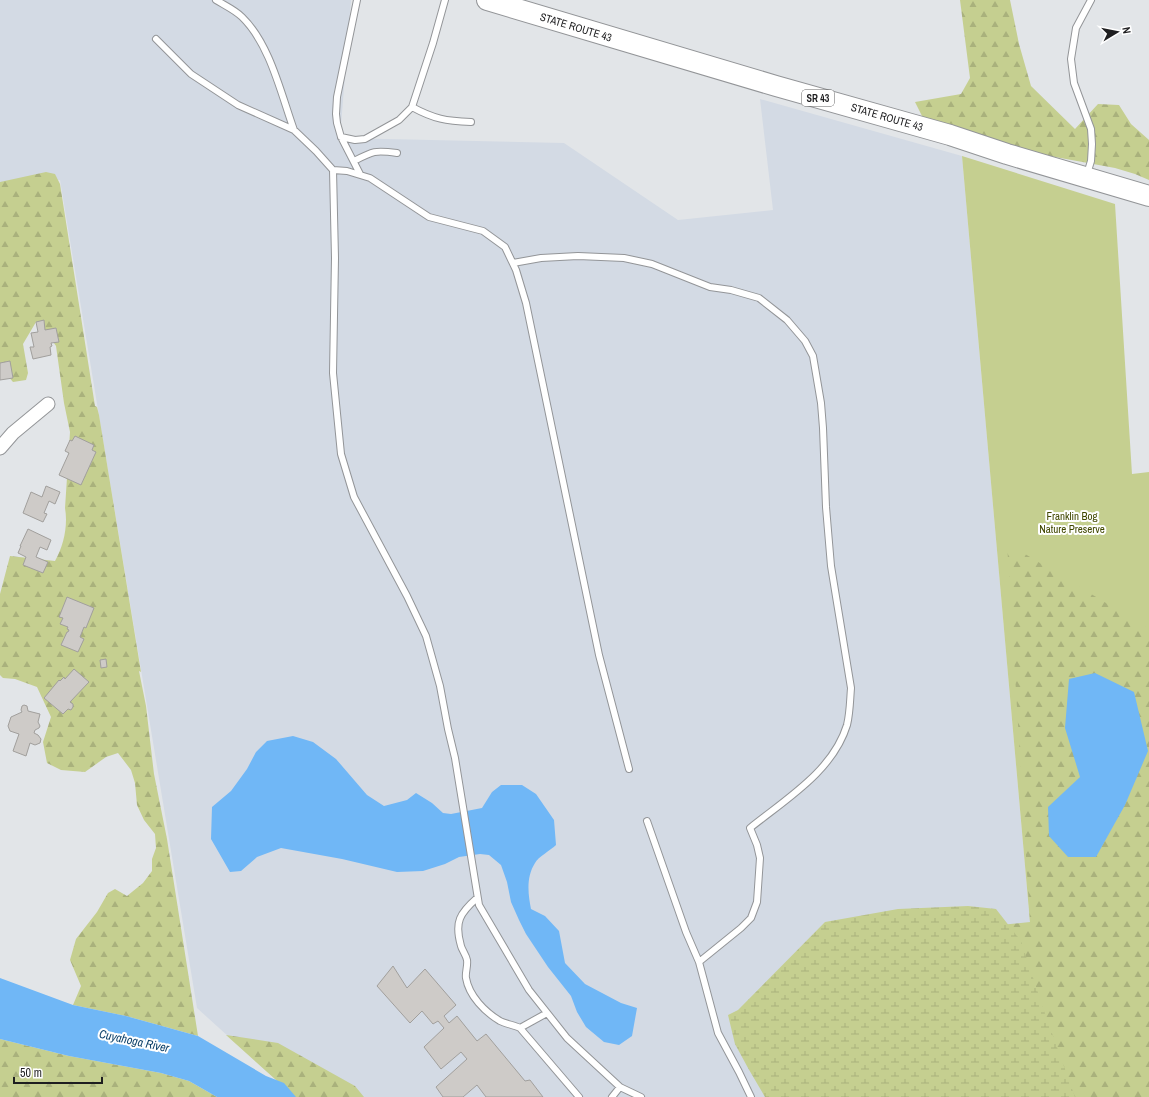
<svg xmlns="http://www.w3.org/2000/svg" width="1149" height="1097" viewBox="0 0 1149 1097" font-family="'Archivo Narrow',sans-serif">
	<style>
		.built { fill: #d3dae4 }
		.green { fill: #c5cf90 }
		.forest { fill: url(#forest-firs) }
		.wetland { fill: url(#wetland-marsh) }
		.water { fill: #70b7f6 }
		.building { fill: #cecbc8; stroke: #a19f9c }
		.lines { fill: none; stroke-linecap: round; stroke-linejoin: round }
		.lane-casing { stroke: #939598; stroke-width: 8 }
		.street-casing { stroke: #939598; stroke-width: 15 }
		.primary-casing { stroke: #939598; stroke-width: 22 }
		.lane { stroke: #fff; stroke-width: 6 }
		.street { stroke: #fff; stroke-width: 13 }
		.primary { stroke: #fff; stroke-width: 20 }
		.labels { text-anchor: middle; dominant-baseline: central; stroke-width: 4; stroke-linejoin: round; paint-order: stroke }
		.shield { fill: #fff; stroke: #626263; stroke-width: 1 }
		.shield-label { font-size: 10px; font-weight: bold; fill: #1e1e20 }
		.street-label { font-size: 11px; fill: #1e1e20; stroke: #fff }
		.park-label { font-size: 11px; fill: #414700; stroke: #fff }
		.water-label { font-size: 12px; font-style: italic; fill: #0e426b; stroke: #fff }
	</style>
	<defs>
		<pattern id="forest-firs" width="22" height="20" patternUnits="userSpaceOnUse"><rect width="22" height="20" fill="#c5cf90"/><path d="M5 1l3.5 6h-7zM16 11l3.5 6h-7z" fill="#a9b17c"/></pattern>
		<pattern id="wetland-marsh" width="20" height="14" patternUnits="userSpaceOnUse"><rect width="20" height="14" fill="#c5cf90"/><path d="M1 5h8M5 5V1M11 12h8M15 12V8" fill="none" stroke="#a9b17c"/></pattern>
	</defs>
	<rect width="100%" height="100%" fill="#e2e5e8"/>
	<path class="built" d="M0 0H351L340 138 564 143 678 220 773 210 760 99 962 156 1030 922 790 1097H295L197 1008 60 180 0 189Z"/>
	<path class="green" d="M962 156 1115 204 1132 474 1149 472V1097L1030 922Z"/>
	<path class="forest" d="M960 0H1010L1019 44 1031 86 1075 129 1098 104 1119 105 1131 124 1149 140V180L1135 174 1115 168 1028 152 924 120 915 102 961 94 970 78Z
		M46 172 55 174 60 184 95 406 97 407 99 415 141 672 139 671 146 706 154 774 167 839 198 1036 126 1016 73 1005 81 986 70 960 76 939 97 912 108 893 115 889 127 896 143 883 152 871V859L156 848 155 834 144 820 137 805 135 783 131 770 118 753 106 757 85 772 61 770 47 763 43 742 51 717 37 687 15 679 3 678 0 675V594L10 556 55 561C64 545 68 525 65 508L70 432 64 403 56 346 45 330 43 321 36 322 23 344 28 373 26 380 13 382 0 367V182Z
		M1007 543 1149 629V1097H1064L1000 925 1030 922Z
		M226 1035 278 1043 355 1086 364 1097H295Z
		M0 1039 69 1056 161 1073 189 1081 217 1097H0Z"/>
	<path class="wetland" d="M968 906 996 909 1021 941 1044 1011 1075 1097H765L748 1068 735 1044 728 1015 738 1010 825 922 898 909Z"/>
	<path class="water" d="M1095 673 1134 692 1148 751 1125 805 1096 857H1068L1049 836 1048 807 1080 777 1065 728 1069 679Z
		M293 736 313 742 336 759 367 795 384 806 407 800 416 793 432 803 443 813 451 814 482 808 492 792 501 785H522L536 794 554 820 556 845C551 850 538 857 535 863 526 877 528 894 531 909L545 916 559 931 565 963 585 984 621 1003 637 1008 632 1036 619 1045 604 1042 586 1027 577 1012 571 996 548 967 526 934 519 920 511 902 507 882 501 865 489 855 480 854 459 857 445 864 423 871 397 872 342 859 281 848 257 857 241 871 230 872 211 839 212 807 231 791 247 769 256 752 267 741Z
		M0 978 73 1005 126 1016 198 1036 266 1076 284 1083 296 1097H217L189 1081 161 1073 69 1056 0 1039Z"/>
	<path class="building" d="M44 320 45 330 56 328 59 342 51 343 52 346 50 347 51 355 33 359 30 347H34L31 333 38 332 36 322Z
		M10 361 13 378 0 380V363Z
		M75 436 94 445 92 450 96 452 81 485 59 475 69 453 65 451 70 440 72 441Z
		M46 486 60 492 55 504 49 501 44 513 47 514 43 522 23 513 31 492 42 497Z
		M28 529 51 540 47 550 40 547 36 557 48 562 43 573 23 565 26 557 18 553 21 546H20Z
		M67 597 94 608 86 628 84 627 80 637 84 639 78 652 61 645 67 632H68L69 630 67 629 68 627 60 624 63 618 59 617Z
		M106 659 107 667 101 668 100 660Z
		M74 669 89 682 70 702 73 704V707L71 710 68 709 63 714 44 698 59 680 60 681 64 677 65 679Z
		M24 705 27 706 28 711 40 714 38 722 40 726 39 728 35 730 34 733 38 735 41 739 40 743 35 745 30 743 26 756 13 751 19 734 10 731 8 726 11 717 22 712 21 710 22 706Z
		M393 966 407 988 425 969 456 1005 444 1016 449 1023 457 1016 477 1041 486 1034 525 1081 530 1080 543 1097H486L477 1085 463 1097H443L436 1087 467 1059 461 1052 441 1069 424 1047 444 1028 438 1021 433 1024 422 1011 410 1023 377 986Z"/>
	<g class="lines">
		<defs>
			<path id="lane" d="M216 0C224 5 235 10 242 17 270 44 281 94 294 130
				M357 0 337 97 336 114 337 123 341 137 360 174
				M156 39 191 74 238 105 294 130 316 151 333 170 335 258 333 373 341 454 354 497 407 596 426 636 440 686 448 729 455 758 479 905 529 990 567 1038 620 1087 641 1097
				M412 107C434 119 446 121 471 122
				M341 137 355 140 365 139 399 120 412 107 433 43 445 0
				M354 161C373 151 375 150 397 153
				M333 170 347 171 370 178 429 217 483 231 505 247 516 270 526 303 599 655 629 769
				M1087 174 1091 161 1092 144 1091 129 1074 83 1071 59 1076 28 1091 0
				M513 263 541 258 578 256 624 258 652 264 710 287 731 290 759 298 787 320 805 341 813 356 821 403 823 428 826 507 831 566 851 688C850 700 850 713 847 725 833 771 786 799 750 828L757 845 760 858 757 902 751 918 741 928 699 962 718 1033 739 1072 751 1097
				M647 821 686 932 699 962
				M477 898C460 913 454 922 461 946 462 950 466 955 467 960 468 966 465 973 466 978 469 996 485 1012 500 1021 506 1024 514 1025 520 1028L547 1013
				M520 1028 579 1097
				M612 1097 620 1087"/>
			<path id="street" d="M0 448 13 433 48 404"/>
			<path id="primary" d="M487 0 776 86 950 135 1007 154 1149 196"/>
		</defs>
		<use href="#lane" class="lane-casing"/>
		<use href="#street" class="street-casing"/>
		<use href="#primary" class="primary-casing"/>
		<use href="#lane" class="lane"/>
		<use href="#street" class="street"/>
		<use href="#primary" class="primary"/>
	</g>
	<g class="labels">
		<rect class="shield" x="802" y="90" width="32" height="16" rx="3"/>
		<g class="shield-label">
			<text x="818" y="98">SR 43</text>
		</g>
		<g class="street-label">
			<text transform="translate(576 27) rotate(17)">STATE ROUTE 43</text>
			<text transform="translate(887 117) rotate(16)">STATE ROUTE 43</text>
		</g>
		<g class="park-label">
			<text x="1072" y="516">Franklin Bog<tspan x="1072" dy="13">Nature Preserve</tspan></text>
		</g>
		<g class="water-label">
			<text transform="translate(134 1041) rotate(12)">Cuyahoga River</text>
		</g>
	</g>
	<g transform="translate(1117 32) rotate(80)" stroke="#ffffff" stroke-width="3" paint-order="stroke">
	<path d="M0-3L7 15L0 10L-7 15Z" fill="#1e1e20"/>
	<text y="-6" font-size="11" font-weight="bold" text-anchor="middle" fill="#1e1e20">N</text>
	</g>
	<path d="M14 1077v6h88v-6" fill="none" stroke="#1e1e20" stroke-width="2"/>
	<text x="20" y="1077" font-size="12" fill="#1e1e20" stroke="#ffffff" stroke-width="3" paint-order="stroke">50 m</text>
</svg>
